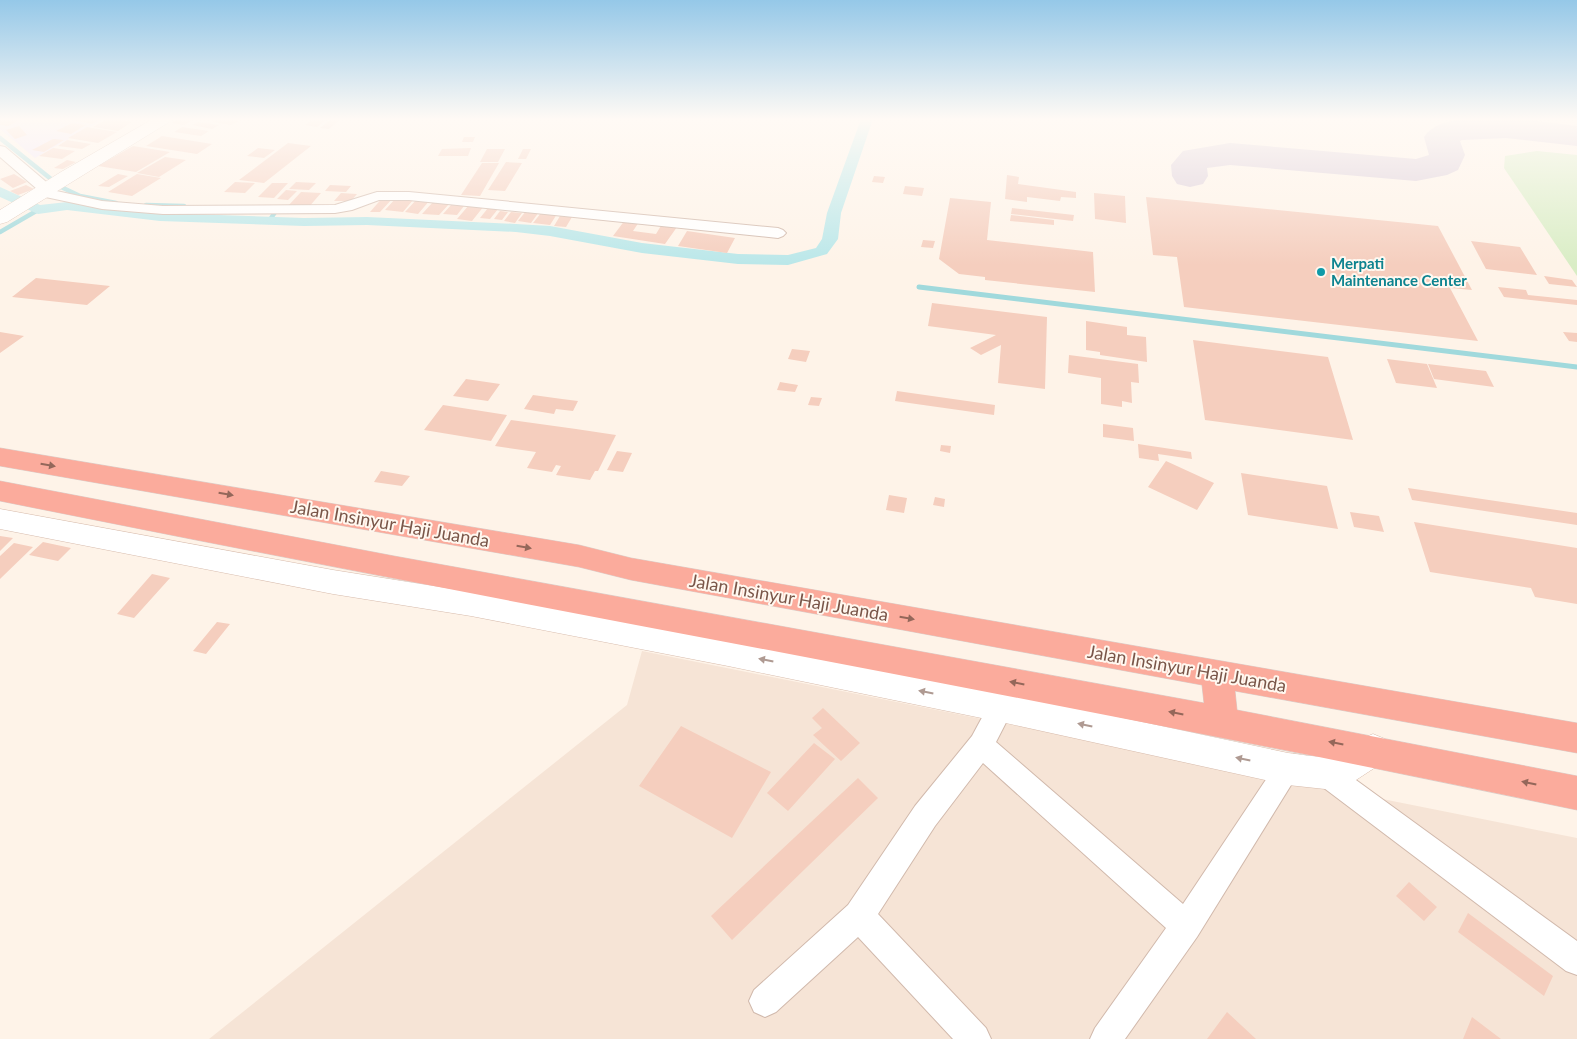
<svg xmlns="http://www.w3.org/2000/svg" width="1577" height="1039" viewBox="0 0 1577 1039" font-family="Lato,sans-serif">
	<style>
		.residential { fill: #f6e4d6 }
		.education { fill: #f0e4fa }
		.green { fill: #d9edc5 }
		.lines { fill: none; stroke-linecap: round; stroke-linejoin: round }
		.stream-far1 { stroke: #a0d9dc; stroke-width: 4.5 }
		.stream { stroke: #a0d9dc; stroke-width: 5 }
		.canal { fill: #bae7e9; fill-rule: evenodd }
		.taxiway { fill: #daccd9; fill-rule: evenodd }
		.building { fill: #f5cebe }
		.street-casing { stroke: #d1b9ac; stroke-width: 2 }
		.secondary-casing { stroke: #d7bbac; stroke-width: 1 }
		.highway-casing { stroke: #dad0cc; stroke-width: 1 }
		.street { fill: #fff; fill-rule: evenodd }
		.secondary { fill: #fff; fill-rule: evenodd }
		.highway { fill: #fbab9c; fill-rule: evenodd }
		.oneway { fill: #94675a }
		.oneway2 { fill: #af9a92 }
		.culture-dot { fill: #0f9aa8; stroke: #fff8f0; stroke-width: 2 }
		.labels { text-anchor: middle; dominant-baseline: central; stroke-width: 4; stroke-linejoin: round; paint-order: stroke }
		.far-culture-label { font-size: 15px; font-weight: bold; fill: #0d838f; stroke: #fff8f0; text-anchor: start }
		.street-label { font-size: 18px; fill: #7a5649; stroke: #fff8f0 }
	</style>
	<rect width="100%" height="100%" fill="#fef3e8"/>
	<path class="residential" d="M642 651 1577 838V1039H209L627 705Z"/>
	<path class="education" d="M0 119H104L35 158 0 129Z"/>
	<path class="green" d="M1537 151 1577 155V276L1504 168 1505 156Z"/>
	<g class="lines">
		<path class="stream-far1" d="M0 138 61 187 80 196 116 203
			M146 205 184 206
			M269 221 278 208
			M0 232 38 210"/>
		<path class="stream" d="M919 287 1577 367"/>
		<path class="canal" d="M861 119H873L841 213 838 239 827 254 788 265 738 264 642 253 550 236 516 232 367 225 304 226 160 221 67 210 38 214 0 197V187L40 205 67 202 160 213 304 218 367 217 516 224 550 226 642 243 738 254 788 255 816 248 822 239 827 213Z"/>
		<path class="taxiway" d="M1461 119H1523L1577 126V146L1506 138 1462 140 1460 141 1465 155 1458 170 1447 175 1416 181 1230 165 1207 168 1208 176 1203 184 1190 187 1177 184 1172 176 1171 165 1183 151 1230 143 1416 159 1429 155 1424 137C1433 124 1446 122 1461 119Z"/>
	</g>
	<path class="building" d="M2 119H21L8 126 0 125V120Z
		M68 119H101L92 124Z
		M107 119H113L132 122 118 131 93 127Z
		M177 119H194L184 125 171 123Z
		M217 119H231L239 121 231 125 212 122Z
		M313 119H327L317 127 305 125Z
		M331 119H341L329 129 320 128Z
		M198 122 219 125 212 129 192 125Z
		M72 123 86 125 71 134 56 131Z
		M19 126 27 135 15 139 6 130Z
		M87 127 117 132 98 143 68 138Z
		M182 127 209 131 201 136 174 132Z
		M162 136 212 144 197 154 146 146Z
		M464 137H475L473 142H462Z
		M53 139 64 140 44 152 32 150Z
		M67 140 91 144 82 149 58 146Z
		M288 143 311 146 264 183 239 180Z
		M133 146 170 152 136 172 98 166Z
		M53 148 75 151 62 159 39 156Z
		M258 148 275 150 264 158 247 156Z
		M471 148 468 156H438L442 149Z
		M487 149H505L498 162H480Z
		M523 149H531L526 159H518Z
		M165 157 186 160 159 177 137 173Z
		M67 160 76 162 63 169 54 168Z
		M506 162 522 163 505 191 488 190Z
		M482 163H499L480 196 461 195Z
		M14 174 27 182 13 188 0 179Z
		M118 174 128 176 109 187 98 186Z
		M137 174 161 178 132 196 108 192Z
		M1007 175 1019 177 1018 184 1076 192V198L1061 197 1060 201 1027 197V202L1005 199Z
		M874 176 885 177 883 183 872 182Z
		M235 182 255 183 245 193 224 192Z
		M296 182 316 183 309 190 289 189Z
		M272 183H288L274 198 258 197Z
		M26 185 34 189 18 195 10 191Z
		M330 185 351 186 346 192 325 191Z
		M905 186 924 188 922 196 903 194Z
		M286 190 297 191 288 200 277 199Z
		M301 192 321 193 308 208 287 207Z
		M341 193 357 194 351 201H334Z
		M1094 193 1125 196 1126 223 1095 219Z
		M384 196 394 197 380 212H370Z
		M1146 197 1438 226 1472 290 1450 288 1478 341 1184 307 1177 257 1153 255Z
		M396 198 413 200 403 212 385 210Z
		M950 198 991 202 987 240 1093 252 1095 292 985 280V277L959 274 939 259Z
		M417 199 430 200 418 214 405 212Z
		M433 202 450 203 439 215 422 214Z
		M451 205 464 206 457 215 443 214Z
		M469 205 484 206 472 221 457 219Z
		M488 208 498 209 490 219 480 218Z
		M1012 208 1074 215 1073 221 1011 214Z
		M500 211 508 212 502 220 494 219Z
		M526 211 539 212 531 223 518 221Z
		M511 212 522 213 515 223 504 221Z
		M541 213 557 214 550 225 533 223Z
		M1011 215 1054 220V225L1010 221Z
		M560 216 572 217 566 227 554 226Z
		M625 220 639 222 633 231 656 234 662 224 677 227 665 244 613 236Z
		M687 231 735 238 727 253 678 246Z
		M923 240 935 241 933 248 921 247Z
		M1471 241 1520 247 1537 275 1486 269Z
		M1544 276 1572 280 1577 287 1549 284Z
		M36 278 110 286 87 305 12 297Z
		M1498 287 1526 290 1528 295 1577 300V305L1504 297Z
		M932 303 1047 317 1045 389 998 383 1001 345 981 355 970 348 996 335 928 326Z
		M1086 321 1127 327V335L1146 337 1147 362 1100 355V352L1086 350Z
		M0 332 24 336 0 353Z
		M1563 332 1577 333V342L1569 341Z
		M1193 340 1328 357 1353 440 1205 420Z
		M792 349 810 351 806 362 788 359Z
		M1069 355 1138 364 1139 383 1131 382 1132 403 1122 401V407L1101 404V378L1068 373Z
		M1387 359 1427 364 1437 388 1396 383Z
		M1428 364 1486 371 1494 387 1434 379Z
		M466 379 500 384 488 401 453 396Z
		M780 382 798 385 795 392 777 390Z
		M897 391 995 405 994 415 895 401Z
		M533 395 562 399 578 401 573 411 556 409 554 414 524 409Z
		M811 397 822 398 819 406 808 405Z
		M443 405 507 415 491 441 424 430Z
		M511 420 576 429 616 435 598 471H595L590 480 556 475 561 466 556 465 552 472 527 468 536 452 495 446Z
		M1103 424 1133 428 1134 441 1103 437Z
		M1138 444 1191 452 1192 459 1158 454 1159 461 1139 458Z
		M941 445 951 446 950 453 940 451Z
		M617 451 632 453 623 472 607 470Z
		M1166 461 1214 483 1197 510 1148 487Z
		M381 471 410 476 402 486 374 482Z
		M1241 473 1327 486 1338 529 1248 515Z
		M1408 488 1577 513V525L1412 500Z
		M889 495 907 498 904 513 886 510Z
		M935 497 945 499 944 507 933 505Z
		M1350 512 1379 516 1384 532 1354 527Z
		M1414 522 1577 548V604L1535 597 1531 588 1430 572Z
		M0 536 13 538 0 551Z
		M43 542 71 548 58 561 29 555Z
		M14 543 33 547 0 579V556Z
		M152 574 170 578 134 618 117 614Z
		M217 622 230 624 206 654 193 651Z
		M823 708 860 743 841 761 813 735 822 728 812 718Z
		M681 726 771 772 732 838 639 786Z
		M814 743 835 759 788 811 767 793Z
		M858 778 878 798 732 940 711 916Z
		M1409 882 1437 907 1424 921 1396 896Z
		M1468 913 1553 976 1544 996 1458 932Z
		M1227 1012 1256 1039H1207Z
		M1472 1017 1501 1039H1463Z"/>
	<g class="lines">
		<defs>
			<path id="street" d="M0 146 5 147 51 186 52 190 102 201 163 206 335 205 377 192H409L778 228 783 230 786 233 783 236 778 238 409 200H379L352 210 335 213 163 214 102 209 36 195 34 192 37 189 0 157Z
				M1001 696 1010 699 1014 707 996 742 1183 904 1279 760 1288 756 1297 760 1301 769 1197 937 1125 1039H1090L1095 1028 1166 928 983 763 935 826 878 914 986 1028 991 1039H953L858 937 776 1012 765 1017 754 1012 749 1001 754 990 848 905 915 806 972 736 992 699Z
				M1325 760 1334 764 1577 941V975L1566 971 1316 782 1312 773 1316 764Z"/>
			<path id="secondary" d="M153 119H174L7 222 0 224V210L61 172Z
				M0 509 333 570 471 592 728 640 1001 692 1288 753C1300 754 1315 758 1327 756 1343 753 1357 740 1373 734L1385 739 1390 750 1385 761 1356 780 1344 784 1325 789 1288 785 1001 722 728 666 471 616 333 594 0 529Z"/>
			<path id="highway" d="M0 448 579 545 631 558 1577 723V753L1235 691 1237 710 1577 776V810C1053 700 525 607 0 501V481L394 556 1204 703 1202 685 631 580 579 567 0 466Z"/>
		</defs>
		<use href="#street" class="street-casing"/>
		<use href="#secondary" class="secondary-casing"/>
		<use href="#highway" class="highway-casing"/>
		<use href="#street" class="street"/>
		<use href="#secondary" class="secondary"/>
		<use href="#highway" class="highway"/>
	</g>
	<defs><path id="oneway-solid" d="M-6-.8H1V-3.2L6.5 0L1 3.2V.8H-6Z" transform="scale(1.25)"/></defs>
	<g class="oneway">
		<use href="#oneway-solid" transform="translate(48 465) rotate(10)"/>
		<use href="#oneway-solid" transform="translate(226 494) rotate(10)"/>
		<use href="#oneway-solid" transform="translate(524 547) rotate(10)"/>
		<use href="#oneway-solid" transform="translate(907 618) rotate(10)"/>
		<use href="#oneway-solid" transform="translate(1017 683) rotate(-169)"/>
		<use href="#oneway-solid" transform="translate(1176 713) rotate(-169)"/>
		<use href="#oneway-solid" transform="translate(1336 743) rotate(-169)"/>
		<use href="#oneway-solid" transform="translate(1529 783) rotate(-168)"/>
	</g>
	<g class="oneway2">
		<use href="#oneway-solid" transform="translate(766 660) rotate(-169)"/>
		<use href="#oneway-solid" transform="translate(926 692) rotate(-169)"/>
		<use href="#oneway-solid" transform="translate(1085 725) rotate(-168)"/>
		<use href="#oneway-solid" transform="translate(1243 759) rotate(-168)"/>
	</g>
	<linearGradient id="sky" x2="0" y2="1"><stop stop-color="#95c8e8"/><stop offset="0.45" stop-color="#fffaf5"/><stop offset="1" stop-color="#fffaf5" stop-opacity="0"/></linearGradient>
	<rect width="1577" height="265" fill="url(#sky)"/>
	<circle class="culture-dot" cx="1321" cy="272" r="5"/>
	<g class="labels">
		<g class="far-culture-label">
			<text x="1331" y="263">Merpati<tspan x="1331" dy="17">Maintenance Center</tspan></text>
		</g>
		<g class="street-label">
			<text transform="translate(390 523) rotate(10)">Jalan Insinyur Haji Juanda</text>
			<text transform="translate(789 597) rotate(10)">Jalan Insinyur Haji Juanda</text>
			<text transform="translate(1187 668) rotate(10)">Jalan Insinyur Haji Juanda</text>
		</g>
	</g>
</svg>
